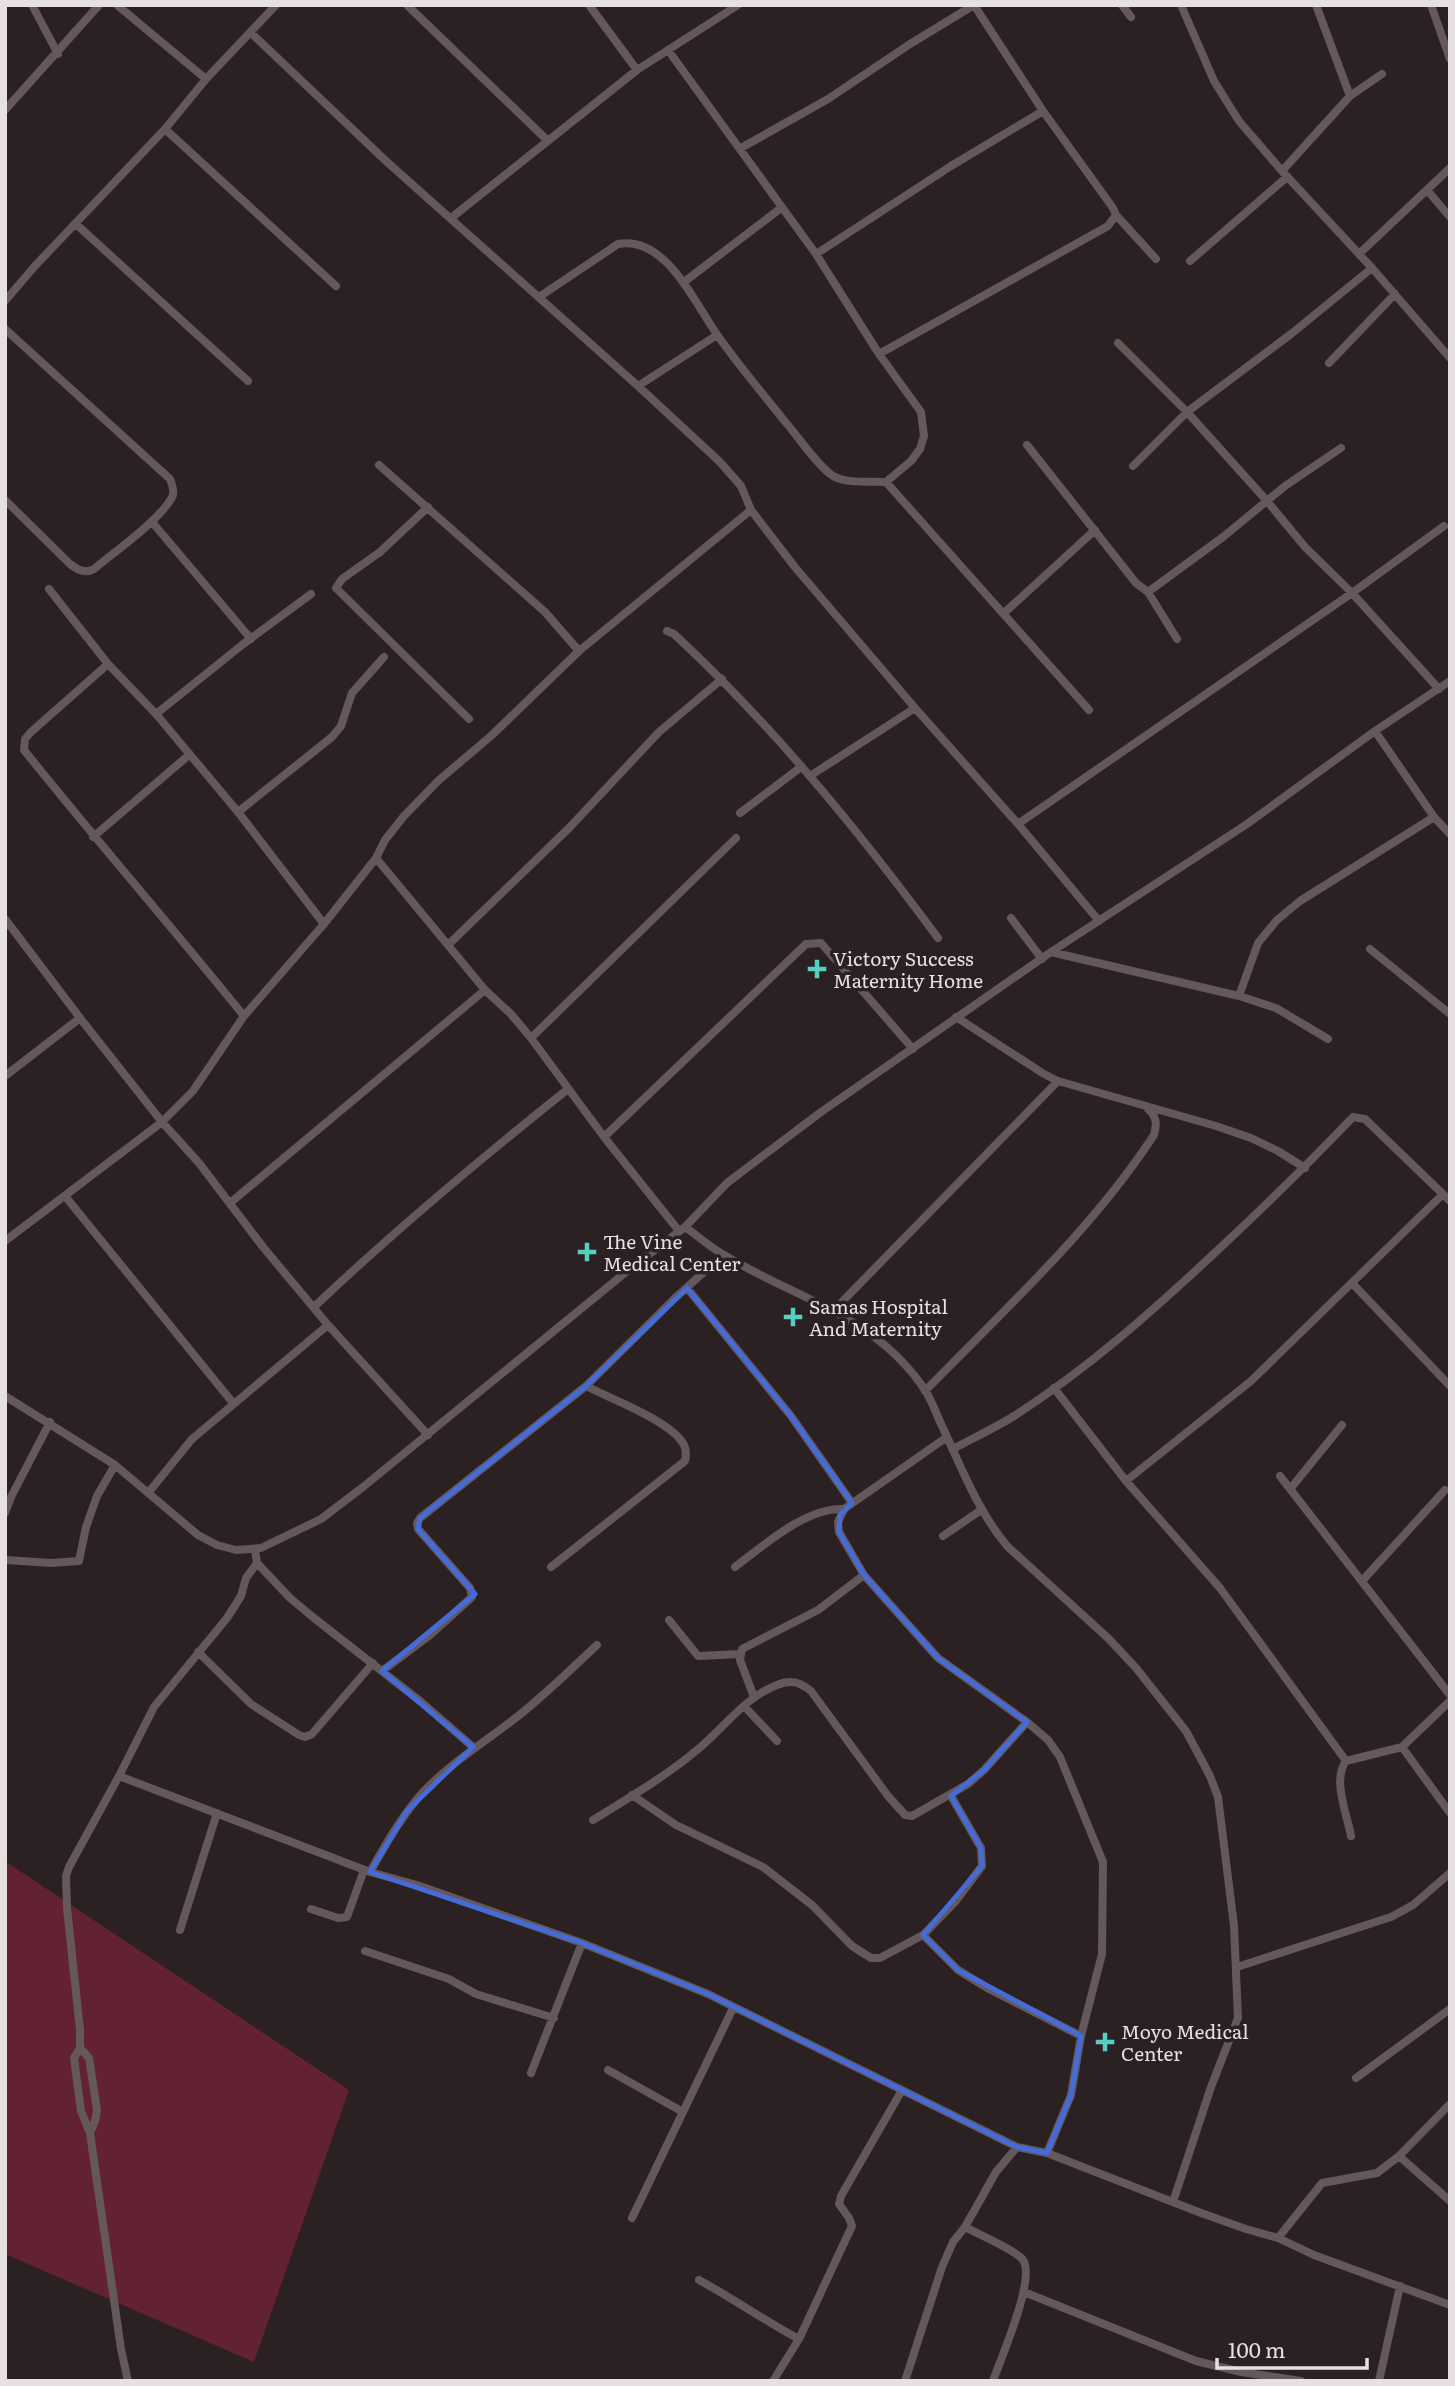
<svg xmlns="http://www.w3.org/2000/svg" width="1455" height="2386" viewBox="0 0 1455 2386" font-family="Literata,serif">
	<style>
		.green { fill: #632134 }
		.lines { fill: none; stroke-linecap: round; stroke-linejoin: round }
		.street { stroke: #64585a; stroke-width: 8 }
		.marked { fill: none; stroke: #456bda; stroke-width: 5; stroke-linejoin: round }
		.poi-dot { fill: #57cec2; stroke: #2b2123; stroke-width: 2.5 }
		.labels { text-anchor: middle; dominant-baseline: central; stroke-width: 7; stroke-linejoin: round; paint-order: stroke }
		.poi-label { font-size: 19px; fill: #e7e0e1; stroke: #2b2123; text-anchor: start }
	</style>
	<rect width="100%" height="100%" fill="#2b2123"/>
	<path class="green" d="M5 1861 349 2090 254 2362 5 2254Z"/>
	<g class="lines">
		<path class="street" d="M32 5 58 54
			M117 5 206 79
			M407 5 547 140
			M589 5 637 70
			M1122 5 1131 17
			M1181 5 1214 81 1239 121 1282 171 1372 268 1450 358
			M1316 5 1350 96
			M1431 5 1450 59
			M251 33 386 161 638 386 720 462 741 486 751 510 794 566 915 708 1018 824 1099 921
			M668 50 816 254 879 354 921 412 924 436 920 449 911 461 886 482
			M5 110 99 5
			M165 129 336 286
			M741 148 828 99 910 44 974 5
			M1282 171 1350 96 1382 74
			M1427 190 1450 217
			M1116 215 1156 259
			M451 218 637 70 738 5
			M76 224 248 381
			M816 254 951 166 1043 111
			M1359 254 1450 168
			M1190 261 1287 177
			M684 282 781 208
			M539 297 618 244C666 235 695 304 718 336 739 366 764 395 787 424 800 439 817 465 833 476 847 484 871 481 886 482L1089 710
			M5 301 34 267 165 129 206 79 276 5
			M5 329 170 479C172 484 174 490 173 495 164 517 113 553 94 569 85 574 78 570 70 564L5 500
			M1118 343 1187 412 1267 501 1305 547 1352 593 1439 689
			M879 354 1108 226 1116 215 1113 208 1043 111 974 5
			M1329 363 1395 294
			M638 386 717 335
			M1027 445 1136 583 1148 592 1223 537 1285 486 1341 448
			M379 465 545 612 579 651
			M1133 466 1187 412 1291 334 1372 268
			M428 507 380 552 342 579 336 588 469 719
			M152 522 251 639
			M49 589 108 664 156 714 238 812 324 924
			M1148 592 1177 639
			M1004 613 1095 530
			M667 631 674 634C773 726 858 830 938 938
			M108 664 31 732 25 739 24 750C96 840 172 927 244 1016
			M156 714 242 645 311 594
			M1375 731 1434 817 1450 834
			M810 776 915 708
			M238 812 332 737 341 726 352 693 384 657
			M740 813 801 767
			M1018 824 1352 593 1444 526
			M93 837 189 755
			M376 858 485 990 511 1014 531 1038 604 1137 679 1231
			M1011 918 1042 959
			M5 919 80 1018 162 1122 199 1163 263 1247 328 1325 428 1435
			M449 944 570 827 659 732 722 679
			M1370 949 1450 1014
			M1051 952 1239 996 1276 1008 1328 1039
			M1239 996 1258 943 1277 920 1300 901 1434 817
			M956 1017 1044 1074 1058 1081 1216 1126 1251 1138 1278 1151 1305 1168
			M531 1038 736 838
			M5 1076 80 1018
			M604 1137 806 944 821 943 913 1049
			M65 1196 233 1403
			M230 1203 485 990
			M685 1227C698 1236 710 1247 724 1255 796 1299 875 1315 925 1390 932 1401 936 1413 941 1424 961 1466 977 1510 1007 1546L1109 1639 1136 1668 1186 1731 1210 1776 1218 1797 1234 1926 1238 2018 1211 2087 1173 2202
			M5 1241 162 1122 193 1091 244 1016 324 924 376 858 385 840 404 816 439 780 491 736 579 651 751 510
			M1352 1283 1450 1386
			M687 1288 791 1416 852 1503
			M314 1307C396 1229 479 1160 568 1089
			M834 1310 1058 1081
			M1054 1388 1126 1481 1220 1588 1346 1761C1332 1780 1347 1814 1351 1836
			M925 1391C1005 1309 1091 1231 1154 1135 1157 1124 1157 1117 1148 1109
			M5 1396 115 1465 198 1535 217 1545 236 1550 261 1548 321 1519 363 1487 631 1268 685 1227 727 1183 821 1112 1051 952 1247 824 1375 731 1450 681
			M947 1437 844 1509 838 1522 839 1532 864 1575 912 1629 938 1658 1027 1722 1048 1740 1060 1757 1103 1862 1102 1954 1081 2036 1071 2095 1047 2153
			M953 1449C973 1438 995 1428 1014 1416 1089 1368 1155 1309 1220 1248 1266 1205 1310 1162 1353 1117L1365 1119 1450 1201
			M1280 1476 1450 1695
			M1126 1481 1251 1381 1443 1194
			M1291 1488 1342 1425
			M149 1492 192 1439 328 1325
			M5 1513 11 1497 50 1422
			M943 1536 981 1510
			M5 1560 51 1563 79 1561 86 1527 97 1496 115 1465
			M257 1563 290 1598 314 1618 420 1701 473 1747
			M551 1567 685 1461C686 1456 687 1451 684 1445 673 1422 611 1399 586 1386
			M735 1567C763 1546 806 1507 844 1509
			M1362 1581 1445 1490
			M669 1620 698 1656 740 1654
			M198 1652 251 1704 299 1735 305 1737 312 1734 373 1663
			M382 1671 430 1635 472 1597 470 1588 418 1529 417 1523 420 1518 586 1386 675 1298 723 1255
			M754 1697 740 1660 742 1649 818 1610 864 1575
			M744 1706 777 1741
			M1402 1747 1450 1813
			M1346 1761 1402 1747 1450 1701
			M119 1776 370 1872 417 1885 582 1943 708 1994 1017 2147 1047 2153 1201 2213 1246 2229 1278 2238 1314 2255 1450 2305
			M632 1795 676 1825 763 1867 812 1905 852 1946 871 1958H880L923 1935 955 1902 982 1866 981 1848 951 1796
			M593 1820C628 1798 665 1777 697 1750 723 1729 745 1697 777 1685 790 1679 800 1682 811 1691L888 1796 905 1815 912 1816 968 1784 984 1770 1027 1722
			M370 1872C386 1844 402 1815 424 1791 451 1763 482 1744 513 1720 543 1697 570 1670 597 1645
			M311 1909 338 1918 347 1917 364 1870
			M180 1930 217 1813
			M923 1935 958 1970 989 1989 1081 2036
			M365 1951 449 1979 476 1994 554 2018
			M1237 1967 1391 1917 1413 1905 1450 1873
			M80 2048V2030L67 1908 66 1876 69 1867 119 1776 154 1707 227 1618 241 1596 246 1578 257 1563 255 1550
			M80 2048 74 2058 81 2111 90 2133 121 2349 128 2381
			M80 2048 89 2058 97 2110 95 2121 90 2133
			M608 2070 683 2112
			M531 2073 582 1943
			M1356 2078 1450 2009
			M1399 2156 1450 2201
			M632 2218 733 2008
			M965 2227C976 2233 1017 2251 1023 2260 1036 2279 1001 2358 993 2381
			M1278 2238 1322 2183 1377 2173 1399 2156 1450 2104
			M699 2280C734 2299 765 2321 799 2339L852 2226 849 2218 839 2204 841 2196 902 2090
			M1024 2292 1196 2361 1241 2372 1301 2381
			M773 2381 799 2339
			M905 2381 942 2267 953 2242 965 2227 996 2172 1017 2147
			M1379 2381 1400 2286"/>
	</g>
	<path class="marked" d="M687 1288 791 1416 852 1503 840 1515 839 1532 864 1575 938 1658 1027 1722 984 1770 951 1796 981 1848 982 1866 923 1935 958 1970 1081 2036 1071 2095 1047 2153 1017 2147 708 1994 582 1943 370 1872 407 1811 473 1747 382 1671 475 1594 418 1529 420 1518 586 1386Z"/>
	<g class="poi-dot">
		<path d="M813.5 958.5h7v7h7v7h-7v7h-7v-7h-7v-7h7z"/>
		<path d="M583.5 1241.5h7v7h7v7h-7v7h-7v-7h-7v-7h7z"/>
		<path d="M789.5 1306.5h7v7h7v7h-7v7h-7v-7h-7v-7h7z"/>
		<path d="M1101.5 2031.5h7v7h7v7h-7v7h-7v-7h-7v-7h7z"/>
	</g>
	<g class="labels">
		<g class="poi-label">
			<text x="833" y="958">Victory Success<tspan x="833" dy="22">Maternity Home</tspan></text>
			<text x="603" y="1241">The Vine<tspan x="603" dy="22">Medical Center</tspan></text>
			<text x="809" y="1306">Samas Hospital<tspan x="809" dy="22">And Maternity</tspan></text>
			<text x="1121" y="2031">Moyo Medical<tspan x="1121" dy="22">Center</tspan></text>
		</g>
	</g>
	<rect width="1455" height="2386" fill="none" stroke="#e7e0e1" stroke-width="14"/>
	<path d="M1217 2358v10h150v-10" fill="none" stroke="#e7e0e1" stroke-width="3.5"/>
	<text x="1228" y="2358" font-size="21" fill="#e7e0e1" stroke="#2b2123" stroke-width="5" paint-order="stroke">100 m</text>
</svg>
